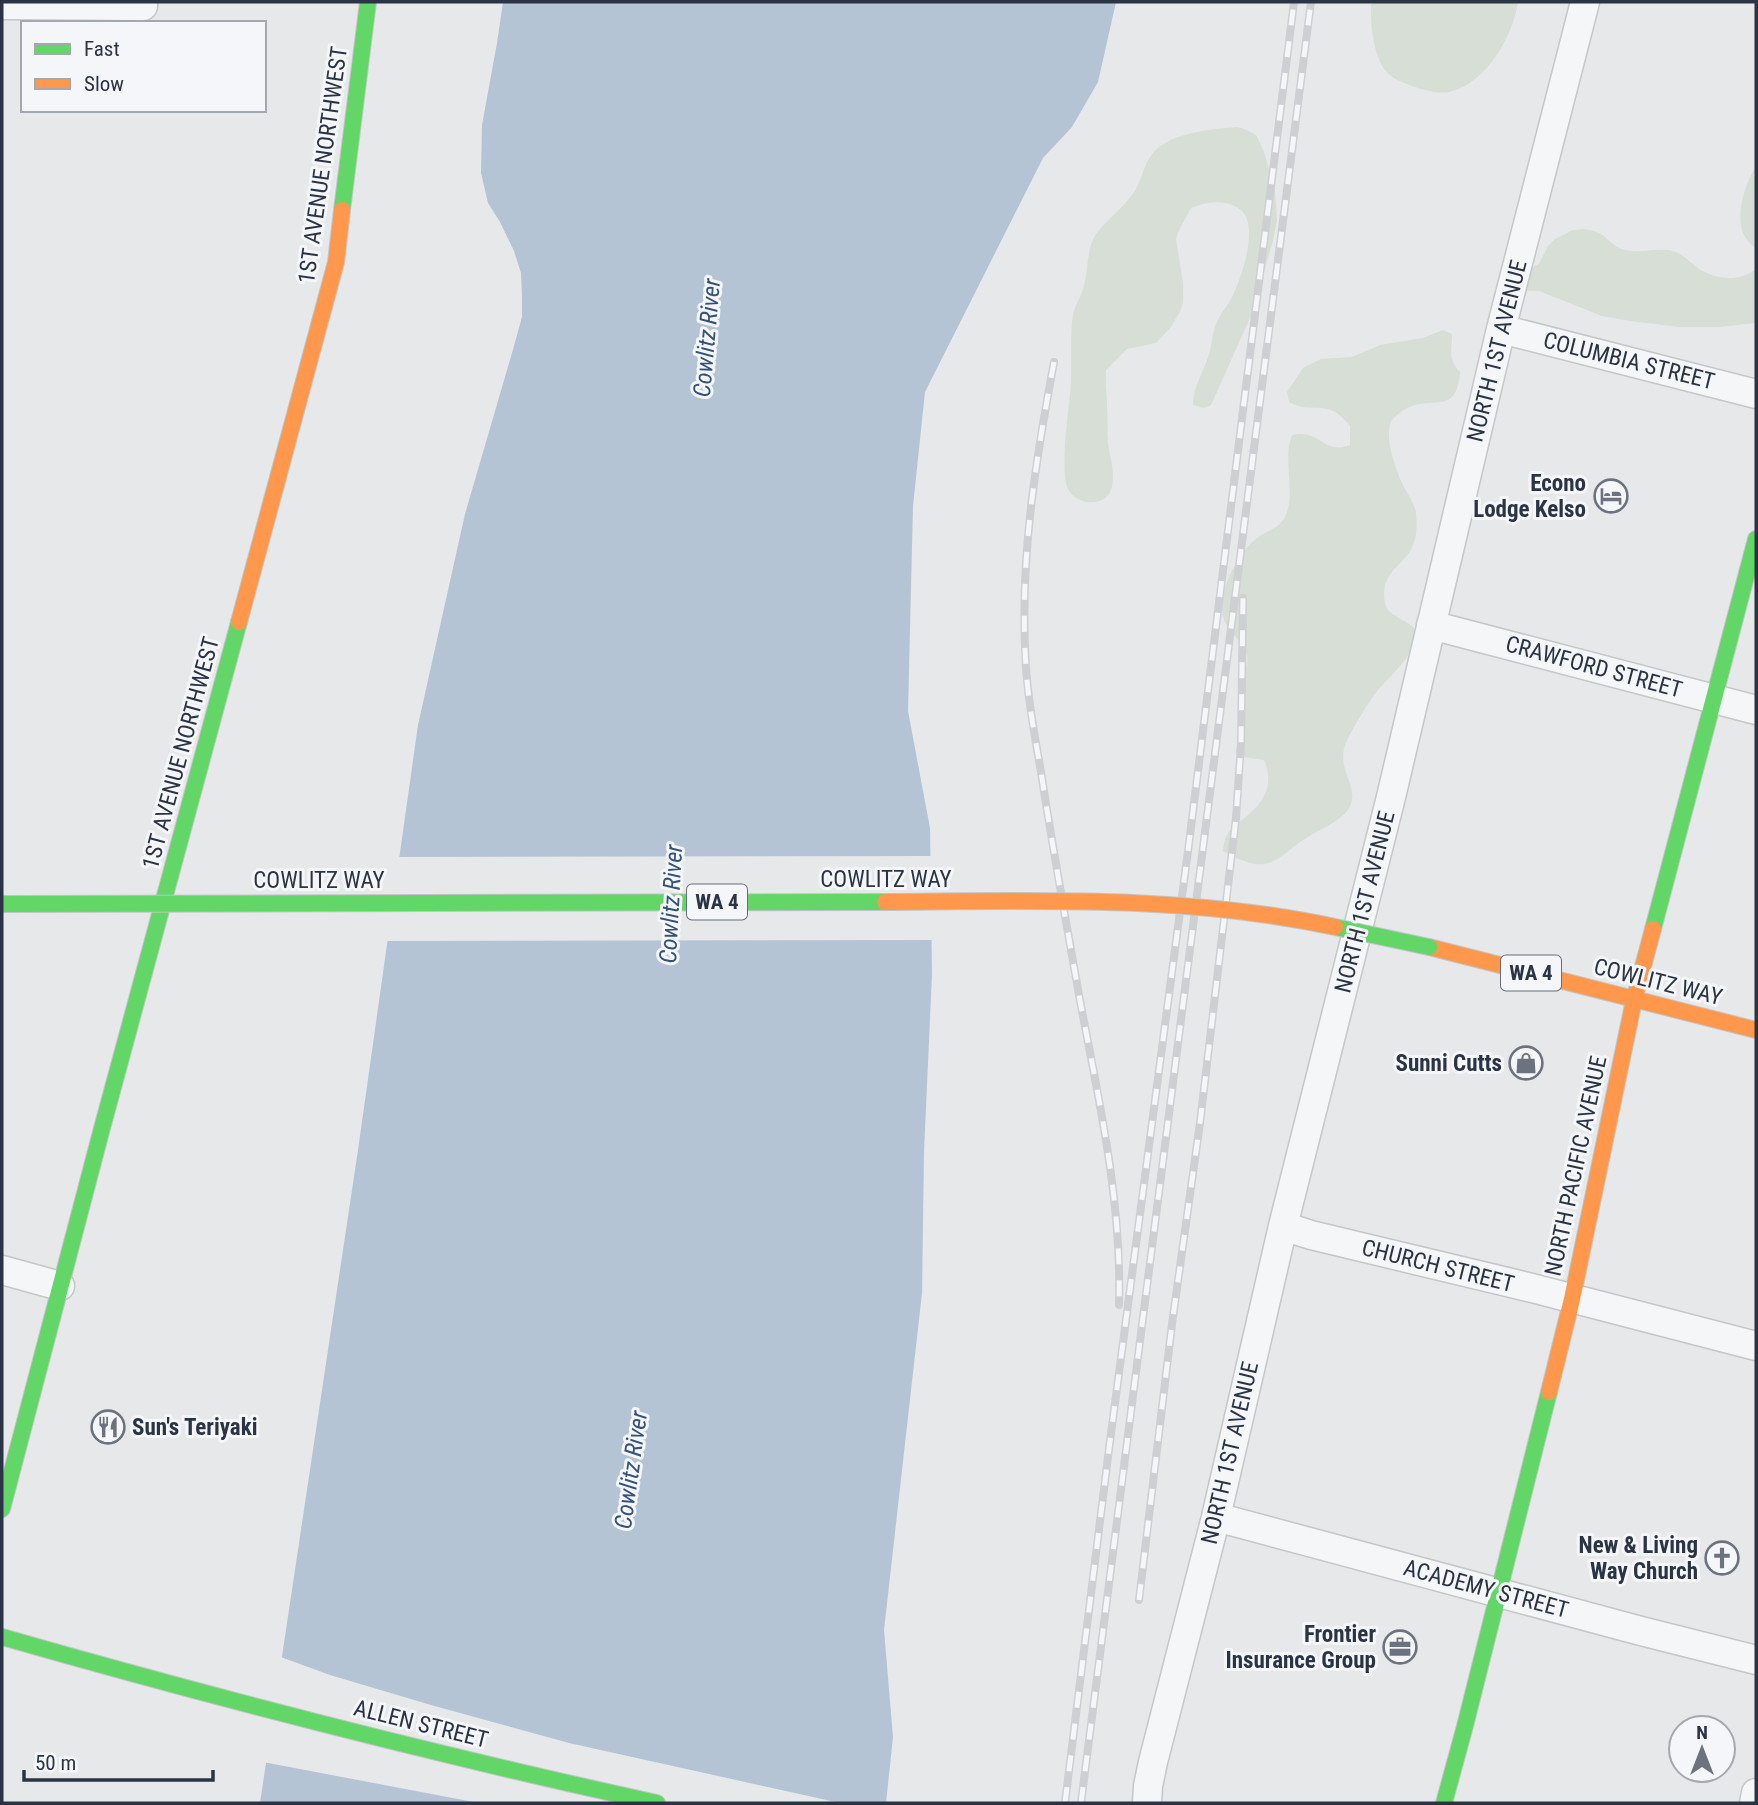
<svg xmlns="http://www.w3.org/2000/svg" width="1758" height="1805" viewBox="0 0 1758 1805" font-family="'Roboto Condensed',sans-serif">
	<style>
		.green { fill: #d6ded6 }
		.water { fill: #b4c4d5 }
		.pier { fill: #e6e8ea }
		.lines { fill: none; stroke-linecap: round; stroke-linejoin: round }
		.street-casing { stroke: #c4c6c8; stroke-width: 31 }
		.fast-casing { stroke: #c4c6c8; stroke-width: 18 }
		.slow-casing { stroke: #c4c6c8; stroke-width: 18 }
		.street { stroke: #f5f6f7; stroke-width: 28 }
		.fast { stroke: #63d668; stroke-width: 16 }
		.slow { stroke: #ff974d; stroke-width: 16 }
		.rail-casing { stroke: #cecfd2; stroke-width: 8 }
		.rail { stroke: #f4f6f9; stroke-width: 5; stroke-dasharray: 16; stroke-linecap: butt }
		.fast-bridge-casing { stroke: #c2c5c8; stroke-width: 18; stroke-linecap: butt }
		.slow-bridge-casing { stroke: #c2c5c8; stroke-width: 18; stroke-linecap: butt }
		.fast-bridge { stroke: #63d668; stroke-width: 16 }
		.slow-bridge { stroke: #ff974d; stroke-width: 16 }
		.labels { text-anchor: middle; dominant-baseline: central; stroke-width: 6; stroke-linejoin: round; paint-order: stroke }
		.shield { fill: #f4f6f9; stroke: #676e7b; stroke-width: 2 }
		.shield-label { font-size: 21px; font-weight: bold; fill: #2b3445 }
		.street-label { font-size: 23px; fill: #2b3445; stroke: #f4f6f9 }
		.poi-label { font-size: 23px; font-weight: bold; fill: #2b3445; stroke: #f4f6f9; text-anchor: end }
		.water-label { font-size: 24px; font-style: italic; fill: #34527a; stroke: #f4f6f9 }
	</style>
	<rect width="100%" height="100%" fill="#e6e8ea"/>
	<path class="green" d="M1371 2H1518C1513 36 1486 84 1449 92 1437 94 1424 90 1412 86 1402 82 1392 79 1385 70 1373 54 1370 21 1371 2Z
		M1237 127 1247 130 1256 135 1264 152 1275 190 1277 220 1273 240 1254 309 1211 405 1204 408 1193 405C1193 386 1204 372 1209 354 1212 345 1212 336 1215 327 1218 316 1226 308 1231 299 1241 280 1262 221 1238 208 1223 199 1206 202 1191 208L1178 232 1176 239 1183 283V302L1180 312 1170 328 1156 343 1127 349 1106 370C1105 383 1107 395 1107 407 1108 420 1107 432 1108 444 1110 458 1115 472 1112 486 1111 493 1106 499 1099 501 1088 505 1074 500 1068 489 1060 474 1068 413 1070 394 1073 368 1069 341 1073 315 1075 304 1082 296 1084 285 1089 268 1086 249 1096 234 1106 220 1122 209 1132 195 1141 184 1142 169 1150 157 1165 133 1211 129 1237 127Z
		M1756 167V249C1753 246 1747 241 1745 237 1734 219 1745 182 1756 167Z
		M1584 229C1608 232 1605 242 1622 249 1637 255 1656 247 1672 251 1683 253 1690 263 1699 269 1717 280 1740 282 1756 269V323L1719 327H1679L1630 321 1602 316 1539 291 1509 290 1529 269 1539 264 1548 246 1555 239 1573 230Z
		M1443 330 1452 334C1452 352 1447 357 1460 372 1456 419 1431 392 1402 411 1398 414 1393 418 1391 422 1384 437 1396 471 1403 485 1407 494 1415 503 1416 514 1417 526 1417 539 1411 550 1400 567 1384 572 1384 595 1384 600 1385 606 1388 610 1394 617 1407 621 1414 628 1417 657 1390 674 1374 695 1365 708 1356 723 1349 736 1332 768 1358 781 1351 804 1345 821 1315 831 1300 842 1291 848 1281 859 1269 863 1253 868 1237 858 1223 851 1224 845 1224 840 1227 835 1231 827 1241 821 1248 815 1266 800 1274 782 1264 760L1243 757 1236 752C1237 739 1240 727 1241 714 1241 703 1239 692 1241 682 1243 673 1249 665 1247 656 1241 635 1220 630 1222 604 1223 582 1240 551 1257 538 1266 531 1281 528 1286 515 1296 489 1282 461 1292 435 1322 429 1321 455 1350 445V426C1327 396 1314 416 1289 402L1287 392 1303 368 1321 359 1352 357 1380 345 1423 338Z"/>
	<path class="water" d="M503 2H1116L1098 82 1072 127 1043 158 925 392 913 506 908 711 930 828 932 974 924 1152 922 1293 884 1630 893 1737 886 1803H260L358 1150 418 725 465 514 512 353 522 317V295L521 273 514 251 500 222 488 203 481 173 482 125 497 43Z"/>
	<path class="pier" d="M934 856 935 940 384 941 396 857Z
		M278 1656 330 1675 431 1705 569 1743 840 1803H479L263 1762Z"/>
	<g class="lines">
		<defs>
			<path id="street" d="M2 5 143 6
				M1501 329 1756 394
				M1431 625 1756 710
				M1283 1226 1311 1235 1532 1288 1756 1346
				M2 1270 60 1286
				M1216 1517 1641 1631 1756 1660
				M1147 1803 1148 1786 1153 1762 1216 1517 1283 1226 1391 797 1501 329 1585 2
				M1754 1803 1756 1793"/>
			<path id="fast" d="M342 210 368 2
				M1653 929 1756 539
				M2 1509 101 1132 239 622
				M2 1637C219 1699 437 1755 657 1803
				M1444 1803 1465 1726 1549 1392"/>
			<path id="slow" d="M239 622 336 262 342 210
				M1429 947 1756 1030
				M1549 1392 1572 1299 1634 1000 1653 929"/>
		</defs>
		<use href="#street" class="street-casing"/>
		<use href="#fast" class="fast-casing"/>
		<use href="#slow" class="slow-casing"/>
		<use href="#street" class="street"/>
		<use href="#fast" class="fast"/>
		<use href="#slow" class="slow"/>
		<defs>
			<path id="rail" d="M1054 362C1035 464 1019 563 1026 667 1028 702 1035 737 1041 772 1053 850 1067 928 1081 1006 1100 1105 1122 1204 1119 1305
				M1139 1600 1172 1324 1200 1123 1236 818 1241 744 1243 598
				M1065 1803 1110 1441 1188 851 1294 2
				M1081 1803 1311 2"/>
		</defs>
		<use href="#rail" class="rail-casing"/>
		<use href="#rail" class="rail"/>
		<defs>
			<path id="fast-bridge" d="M2 904 885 902
				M1335 927 1429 947"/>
			<path id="slow-bridge" d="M885 902C1035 901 1187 895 1335 927"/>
		</defs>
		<use href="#fast-bridge" class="fast-bridge-casing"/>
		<use href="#slow-bridge" class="slow-bridge-casing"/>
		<use href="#fast-bridge" class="fast-bridge"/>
		<use href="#slow-bridge" class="slow-bridge"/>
	</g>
	<defs>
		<symbol id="hotel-ring" viewBox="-11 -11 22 22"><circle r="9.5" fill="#f4f6f9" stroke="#6c737f" stroke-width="1.5"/><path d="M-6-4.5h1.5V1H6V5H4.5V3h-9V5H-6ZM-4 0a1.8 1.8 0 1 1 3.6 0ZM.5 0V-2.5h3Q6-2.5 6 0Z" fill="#6c737f"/></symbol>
		<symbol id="shop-ring" viewBox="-11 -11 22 22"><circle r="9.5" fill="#f4f6f9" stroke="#6c737f" stroke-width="1.5"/><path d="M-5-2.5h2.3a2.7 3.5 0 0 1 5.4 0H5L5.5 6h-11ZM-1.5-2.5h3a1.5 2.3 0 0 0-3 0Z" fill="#6c737f"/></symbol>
		<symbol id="restaurant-ring" viewBox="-11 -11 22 22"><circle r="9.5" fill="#f4f6f9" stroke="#6c737f" stroke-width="1.5"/><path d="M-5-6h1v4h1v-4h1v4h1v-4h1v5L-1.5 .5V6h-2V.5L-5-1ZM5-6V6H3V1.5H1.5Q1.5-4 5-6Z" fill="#6c737f"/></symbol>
		<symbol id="church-ring" viewBox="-11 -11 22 22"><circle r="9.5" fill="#f4f6f9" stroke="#6c737f" stroke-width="1.5"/><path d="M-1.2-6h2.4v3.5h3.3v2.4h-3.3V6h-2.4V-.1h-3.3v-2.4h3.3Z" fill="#6c737f"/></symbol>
		<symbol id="office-ring" viewBox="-11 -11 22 22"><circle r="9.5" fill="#f4f6f9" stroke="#6c737f" stroke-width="1.5"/><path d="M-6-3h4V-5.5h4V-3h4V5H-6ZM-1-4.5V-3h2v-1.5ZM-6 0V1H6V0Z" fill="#6c737f"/></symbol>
	</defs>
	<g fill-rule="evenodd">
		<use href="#hotel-ring" x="1592" y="477" width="38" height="38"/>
		<use href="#shop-ring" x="1507" y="1044" width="38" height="38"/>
		<use href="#restaurant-ring" x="89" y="1408" width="38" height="38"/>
		<use href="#church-ring" x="1703" y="1539" width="38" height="38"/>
		<use href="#office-ring" x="1381" y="1628" width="38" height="38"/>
	</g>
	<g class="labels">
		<g class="shield">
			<rect x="687" y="884.5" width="60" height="35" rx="5"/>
			<rect x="1501" y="955.5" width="60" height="35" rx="5"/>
		</g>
		<g class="shield-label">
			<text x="717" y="902">WA 4</text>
			<text x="1531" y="973">WA 4</text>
		</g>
		<g class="street-label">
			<text transform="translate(323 165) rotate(-82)">1ST AVENUE NORTHWEST</text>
			<text transform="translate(1497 351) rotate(-76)">NORTH 1ST AVENUE</text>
			<text transform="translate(1629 361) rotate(14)">COLUMBIA STREET</text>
			<text transform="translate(1594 667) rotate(15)">CRAWFORD STREET</text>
			<text transform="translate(181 753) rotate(-75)">1ST AVENUE NORTHWEST</text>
			<text x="886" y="879">COWLITZ WAY</text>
			<text x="319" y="880">COWLITZ WAY</text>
			<text transform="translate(1365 902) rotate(-76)">NORTH 1ST AVENUE</text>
			<text transform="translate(1658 982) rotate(14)">COWLITZ WAY</text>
			<text transform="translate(1576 1166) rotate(-78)">NORTH PACIFIC AVENUE</text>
			<text transform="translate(1438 1266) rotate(14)">CHURCH STREET</text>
			<text transform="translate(1230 1453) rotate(-77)">NORTH 1ST AVENUE</text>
			<text transform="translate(1486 1589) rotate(15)">ACADEMY STREET</text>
			<text transform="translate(421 1724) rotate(14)">ALLEN STREET</text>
		</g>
		<g class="poi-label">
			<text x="1586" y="483">Econo<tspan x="1586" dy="26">Lodge Kelso</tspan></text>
			<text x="1502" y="1063">Sunni Cutts</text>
			<text x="132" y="1427" text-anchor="start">Sun's Teriyaki</text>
			<text x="1698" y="1545">New &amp; Living<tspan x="1698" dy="26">Way Church</tspan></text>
			<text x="1376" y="1634">Frontier<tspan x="1376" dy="26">Insurance Group</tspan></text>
		</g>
		<g class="water-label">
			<text transform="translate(707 338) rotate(-85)">Cowlitz River</text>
			<text transform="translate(671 904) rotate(-87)">Cowlitz River</text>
			<text transform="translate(631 1470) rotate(-82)">Cowlitz River</text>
		</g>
	</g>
	<rect width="1758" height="1805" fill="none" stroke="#2b3445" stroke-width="7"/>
	<rect x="21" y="21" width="245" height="91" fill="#f4f6f9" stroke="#a4a8b1" stroke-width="2"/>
	<rect x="35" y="44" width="35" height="10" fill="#63d668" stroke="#a4a8b1" stroke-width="2"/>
	<text x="84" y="56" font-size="21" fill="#2b3445">Fast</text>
	<rect x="35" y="79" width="35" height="10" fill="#ff974d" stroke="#a4a8b1" stroke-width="2"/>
	<text x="84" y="91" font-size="21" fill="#2b3445">Slow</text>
	<g transform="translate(1702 1749)"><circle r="33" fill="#f4f6f9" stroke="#a4a8b1" stroke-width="2"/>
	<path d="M0-5L12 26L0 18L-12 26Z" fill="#6c737f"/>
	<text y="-10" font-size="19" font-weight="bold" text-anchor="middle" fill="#2b3445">N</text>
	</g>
	<path d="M24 1770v10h189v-10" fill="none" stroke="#2b3445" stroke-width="3.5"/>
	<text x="35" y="1770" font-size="21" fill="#2b3445" stroke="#f4f6f9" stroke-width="5" paint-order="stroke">50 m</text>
</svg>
